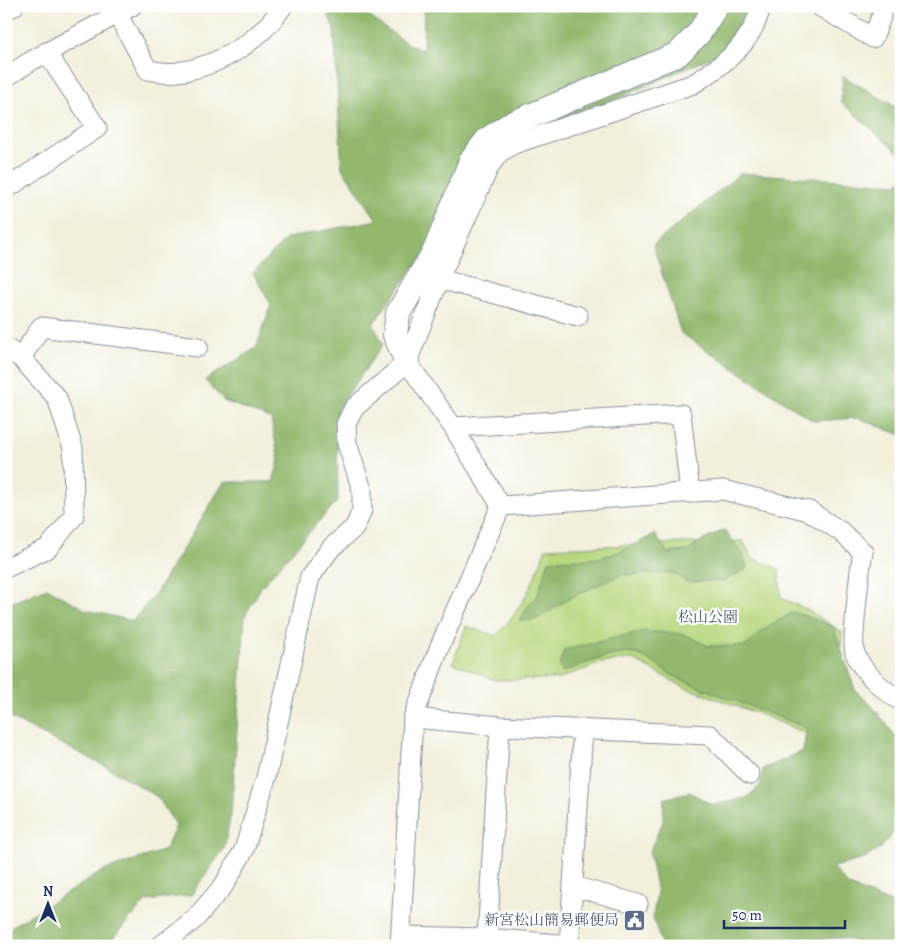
<svg xmlns="http://www.w3.org/2000/svg" width="907" height="952" viewBox="0 0 907 952" font-family="Alegreya,'Noto Serif JP',serif">
	<style>
		.green { fill: #b8d77e; stroke: #6a836e }
		.forest { fill: #92b86d; stroke: #567466 }
		.lines { fill: none; stroke-linecap: round; stroke-linejoin: round }
		.minor-casing { stroke: #868f9c; stroke-width: 21 }
		.tertiary-casing { stroke: #868f9c; stroke-width: 26 }
		.minor { stroke: #fff; stroke-width: 19 }
		.tertiary { stroke: #fff; stroke-width: 24 }
		.labels { text-anchor: middle; dominant-baseline: central; stroke-width: 4.5; stroke-linejoin: round; paint-order: stroke }
		.park-label { font-size: 15px; fill: #4a6168; stroke: #fff }
		.service-label { font-size: 15px; fill: #4e5e75; stroke: #fff; text-anchor: end }
	</style>
	<rect width="100%" height="100%" fill="#fff"/>
	<filter id="ink" filterUnits="userSpaceOnUse"><feTurbulence type="fractalNoise" baseFrequency=".02" numOctaves="2"/><feDisplacementMap in="SourceGraphic" scale="10" xChannelSelector="R" yChannelSelector="G"/><feConvolveMatrix kernelMatrix="1 2 1 2 8 2 1 2 1" color-interpolation-filters="sRGB"/></filter>
	<filter id="wash" filterUnits="userSpaceOnUse"><feTurbulence type="fractalNoise" baseFrequency=".0096" numOctaves="4" result="noise"/><feDisplacementMap in="SourceGraphic" scale="20" xChannelSelector="R" yChannelSelector="G"/><feGaussianBlur stdDeviation="1.12" result="paint"/><feColorMatrix in="noise" values="0 0 0 0 0 0 0 0 0 0 0 0 0 0 0 0 0 1.4 0 .05"/><feComposite in="paint" operator="in"/></filter>
	<g filter="url(#wash)">
		<rect width="100%" height="100%" fill="#f2efdb"/>
		<path class="green" d="M743 541 752 558 779 569 781 598 806 609 842 632 840 661 817 738 762 715 684 687 632 659 601 663 558 679 495 680 453 663 466 626 496 636C524 606 532 586 546 548Z"/>
		<path class="forest" d="M325 6H355L406 43 423 51 424 6H750L723 52 628 94 503 144 373 324 383 344 337 410 338 500 261 587 245 616 231 813 224 849 191 895 146 901 106 946H6V930L103 871 165 850 176 826 158 797 107 767 6 716V605L47 588 86 610 133 621 157 591 224 482H273L279 460 271 419 224 401 205 380 256 348 271 305 253 273 287 238 377 220 342 168 334 29Z
			M843 76 901 110V155L841 102Z
			M741 173 897 184 901 180V435L858 418 813 421 681 333 653 245Z
			M724 530 743 554 747 568 724 581 687 582 674 573 621 575 575 595 537 619 520 621 526 609 538 594 549 561C563 558 574 560 588 559 612 558 634 545 655 534L667 553 688 551 698 543Z
			M793 612 833 626 855 690 873 707 901 743V815L899 826 880 849 861 860 832 867 849 886 901 907V946H870L844 938 801 940 790 946H662L653 917 657 892 649 852 663 822 664 799 689 792 713 805 746 798 760 786 763 769 803 751 807 728 683 681C668 674 656 664 642 656 624 647 582 665 563 672L559 667 564 650 643 631 684 634 708 646H746L762 631Z"/>
	</g>
	<g filter="url(#ink)">
		<g class="lines">
			<defs>
				<path id="minor" d="M113 6 148 70C157 71 169 74 178 72 220 66 260 41 283 6
					M819 6 873 38 881 17
					M6 10 14 6
					M6 77 31 61 132 6
					M6 189 97 128 46 52
					M439 279 578 316
					M6 348 21 358 57 398 73 448 74 516 48 548 6 568
					M21 358 41 327 198 347
					M407 362 453 427 501 506
					M453 427 681 414 690 493
					M501 506 723 490 809 511 840 531 863 552C860 568 851 642 855 653 862 672 884 691 901 701
					M413 718 500 726 710 735 750 775
					M573 886 638 904
					M401 936 487 938 569 945
					M487 938 500 726
					M160 946 195 919 224 885 244 850 266 778 310 577 331 548 355 527 362 510V490L347 443 346 424 354 408 407 362 442 272 489 167 500 152 514 144 693 84C724 65 753 43 761 6
					M400 946 413 718 440 646 501 506
					M569 946 583 729"/>
				<path id="tertiary" d="M407 362 395 335 398 313 435 251 471 161 487 140 511 124 678 54 699 33 716 6"/>
			</defs>
			<use href="#minor" class="minor-casing"/>
			<use href="#tertiary" class="tertiary-casing"/>
			<use href="#minor" class="minor"/>
			<use href="#tertiary" class="tertiary"/>
		</g>
	</g>
	<defs>
		<symbol id="civic-square" viewBox="-11 -11 22 22"><rect x="-9" y="-9" width="18" height="18" rx="4" fill="#5c6f8a" stroke="#fff"/><path d="M-.6-6.5H3V-4.5H.6V-3L4-1V1h2V6H-6V1h2V-1L-.6-3ZM-1.2 2.5V6h2.4V2.5Z" fill="#fff"/></symbol>
	</defs>
	<g fill-rule="evenodd">
		<use href="#civic-square" x="622" y="908" width="25" height="25"/>
	</g>
	<g class="labels">
		<g class="park-label">
			<text x="708" y="617">松山公園</text>
		</g>
		<g class="service-label">
			<text x="619" y="920">新宮松山簡易郵便局</text>
		</g>
	</g>
	<rect width="907" height="952" fill="none" stroke="#fff" stroke-width="25"/>
	<g transform="translate(48 904)" stroke="#ffffff" stroke-width="4" paint-order="stroke">
	<path d="M0-4L9 19L0 12L-9 19Z" fill="#1b2f5e"/>
	<text y="-8" font-size="14" font-weight="bold" text-anchor="middle" fill="#1b2f5e">N</text>
	</g>
	<path d="M724 920v8h121v-8" fill="none" stroke="#1b2f5e" stroke-width="2.5"/>
	<text x="732" y="920" font-size="15" fill="#1b2f5e" stroke="#ffffff" stroke-width="4" paint-order="stroke">50 m</text>
</svg>
